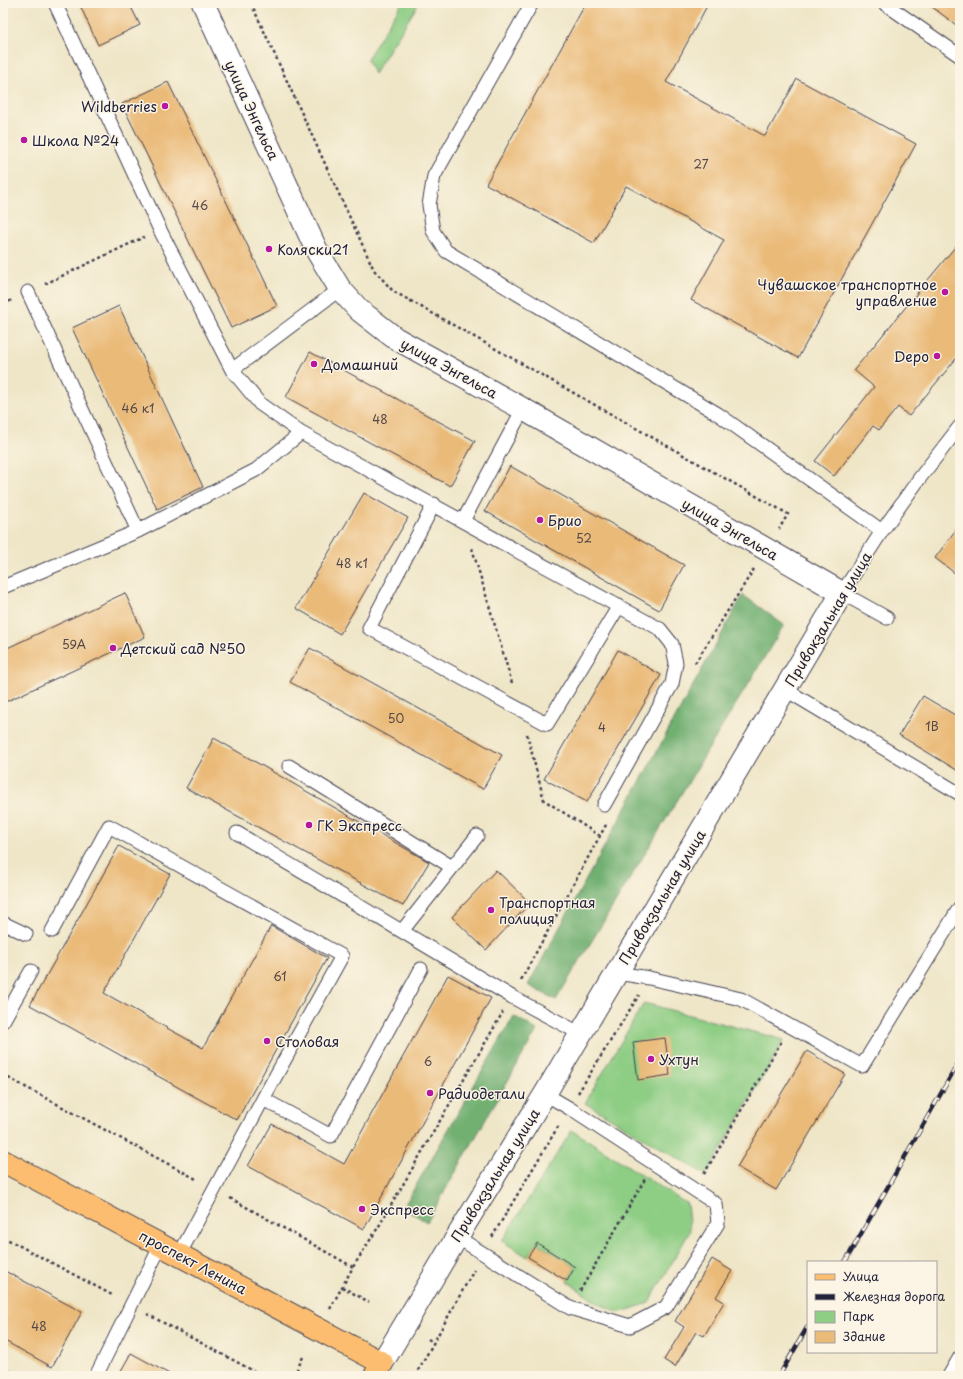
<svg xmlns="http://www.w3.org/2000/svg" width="963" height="1379" viewBox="0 0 963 1379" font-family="'Playpen Sans',sans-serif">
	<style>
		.green { fill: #8ecd84; stroke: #587860 }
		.forest { fill: #72b072; stroke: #4a6956 }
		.building { fill: #eaba78 }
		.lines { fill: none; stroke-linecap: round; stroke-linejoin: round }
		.service-casing { stroke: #413f50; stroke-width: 15 }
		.tertiary-casing { stroke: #413f50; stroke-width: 24 }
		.primary-casing { stroke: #413f50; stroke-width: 24 }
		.path { stroke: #413f50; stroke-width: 2.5; stroke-dasharray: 3 3; stroke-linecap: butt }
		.service { stroke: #fff; stroke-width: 13 }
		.tertiary { stroke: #fff; stroke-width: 22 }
		.primary { stroke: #fcbd6f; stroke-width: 22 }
		.rail-casing { stroke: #22223b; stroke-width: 4.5 }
		.rail { stroke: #fcf5e5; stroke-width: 3; stroke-dasharray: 9; stroke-linecap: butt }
		.poi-dot { fill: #b5179e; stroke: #fcf5e5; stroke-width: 1.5 }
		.labels { text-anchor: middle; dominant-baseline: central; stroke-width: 3; stroke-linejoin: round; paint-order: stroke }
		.number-label { font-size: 12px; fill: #54484a }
		.poi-label { font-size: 14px; fill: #22223b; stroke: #fcf5e5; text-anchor: start }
		.street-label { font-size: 14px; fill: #22223b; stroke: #fcf5e5 }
	</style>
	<rect width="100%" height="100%" fill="#fcf5e5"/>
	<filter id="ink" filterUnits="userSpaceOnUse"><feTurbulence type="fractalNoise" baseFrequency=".025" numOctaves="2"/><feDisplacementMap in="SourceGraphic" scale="8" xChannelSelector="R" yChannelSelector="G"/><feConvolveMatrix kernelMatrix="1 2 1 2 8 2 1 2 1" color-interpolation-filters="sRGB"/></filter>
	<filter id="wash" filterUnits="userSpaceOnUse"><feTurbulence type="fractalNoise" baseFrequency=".012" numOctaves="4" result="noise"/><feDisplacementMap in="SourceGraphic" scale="16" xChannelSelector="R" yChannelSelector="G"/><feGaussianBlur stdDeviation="0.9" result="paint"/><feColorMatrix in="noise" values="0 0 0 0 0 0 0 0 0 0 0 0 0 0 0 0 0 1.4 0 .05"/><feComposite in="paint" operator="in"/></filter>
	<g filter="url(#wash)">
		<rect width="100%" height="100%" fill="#efe6c8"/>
		<path class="green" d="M402 3H419L374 74 367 59Z
			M644 1003 784 1040 706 1175 585 1103Z
			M572 1130 687 1204 690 1231 649 1303 618 1313 594 1301 567 1281 575 1267 537 1243 528 1257 502 1241Z"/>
		<path class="forest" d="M743 595 784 625 556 1000 528 985Z
			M514 1016 537 1030 427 1222 403 1208Z"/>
		<g id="blocks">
			<path class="building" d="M79 3H129L140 25 98 45Z
				M586 3H705L708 4 666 82 765 136 797 79 916 144 798 358 691 300 724 240 626 186 594 243 486 184Z
				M927 3H960V28Z
				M168 82 277 306 231 328 122 104Z
				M960 241V354L909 416 898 407 879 430 873 426 834 476 815 461 874 387 854 370Z
				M119 306 203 487 157 509 72 328Z
				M310 352 475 441 450 486 286 397Z
				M510 466 684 565 659 610 485 511Z
				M364 493 408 518 340 634 296 608Z
				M960 524V577L935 558Z
				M125 593 145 637 3 703V650Z
				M310 648 502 755 483 789 290 682Z
				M618 650 661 675 587 802 544 779Z
				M923 696 960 718V772L899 735Z
				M214 738 429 862 403 906 186 788Z
				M119 846 170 874 104 993 203 1048 271 926 327 958 237 1120 30 1005Z
				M496 870 530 903 486 950 452 917Z
				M448 975 491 998 364 1229 248 1166 272 1124 344 1164Z
				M665 1038 670 1075 638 1080 633 1042Z
				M807 1051 845 1074 776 1190 737 1167Z
				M537 1243 575 1267 567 1281 528 1257Z
				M712 1259 732 1271 716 1297 724 1302 704 1336 696 1332 675 1367 664 1360 684 1327 675 1321Z
				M3 1270 82 1312 52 1367 3 1340Z
				M131 1353 173 1376H118Z"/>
		</g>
	</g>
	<g filter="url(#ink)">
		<use href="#blocks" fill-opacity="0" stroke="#413f50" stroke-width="1"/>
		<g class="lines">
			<defs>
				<path id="service" d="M55 3 160 230 232 370 260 404 301 433 660 629 672 644 676 663 672 684 604 805
					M532 3 434 176 429 205 433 231 446 251 718 414 882 531
					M884 3 960 56
					M28 292 138 531
					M232 370 340 289
					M434 504 369 628 547 724 619 606
					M463 521 523 409
					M3 587 138 531 256 470 301 433
					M887 618 842 593 882 531 919 479 960 426
					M786 690 960 794
					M289 766 452 867
					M237 833 512 997 581 1034
					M3 923 26 934
					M52 931 109 826 342 956 263 1099
					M402 931 477 836
					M617 973 649 978 741 999 862 1066 960 907
					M3 1021 31 971
					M457 1237 570 1308 630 1326 666 1307 718 1223 716 1204 569 1108 545 1094
					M179 1255 263 1099 331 1136 421 969
					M3 1375 5 1376
					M96 1376 161 1245
					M949 1376 960 1357"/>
				<path id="tertiary" d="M203 3 317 251 340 289 359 310 395 338 523 409 842 593 545 1094 457 1237 382 1363"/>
				<path id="primary" d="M3 1161 382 1363 375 1376"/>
			</defs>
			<use href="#service" class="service-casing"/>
			<use href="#tertiary" class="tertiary-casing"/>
			<use href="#primary" class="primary-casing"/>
			<path class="path" d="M251 3 374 270 393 291 788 514 779 529
				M45 284 144 237
				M3 304 12 300
				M472 548 512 683
				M695 663 754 569
				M527 734 544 800 600 836
				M521 980 607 823
				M3 1075 198 1180
				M578 1093 639 995
				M704 1174 781 1042
				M230 1198 353 1267
				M3 1237 114 1296
				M492 1237 559 1125
				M342 1287 369 1302
				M580 1291 645 1179
				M330 1309 353 1267 379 1226 503 1012
				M147 1314 263 1376
				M428 1339 433 1342
				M294 1376 303 1357
				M415 1376 474 1270"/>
			<use href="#service" class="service"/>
			<use href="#tertiary" class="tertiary"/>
			<use href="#primary" class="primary"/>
			<defs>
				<path id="rail" d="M845 1262 960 1060
					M779 1376 808 1326"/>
			</defs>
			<use href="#rail" class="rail-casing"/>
			<use href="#rail" class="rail"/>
		</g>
	</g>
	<g class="poi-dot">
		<circle cx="165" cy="106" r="4"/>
		<circle cx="24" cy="140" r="4"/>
		<circle cx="269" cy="249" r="4"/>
		<circle cx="945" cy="292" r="4"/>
		<circle cx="937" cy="356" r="4"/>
		<circle cx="314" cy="364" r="4"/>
		<circle cx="540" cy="520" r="4"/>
		<circle cx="113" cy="648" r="4"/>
		<circle cx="309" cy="825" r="4"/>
		<circle cx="491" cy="910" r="4"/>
		<circle cx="267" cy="1041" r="4"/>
		<circle cx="651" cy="1059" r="4"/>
		<circle cx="430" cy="1093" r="4"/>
		<circle cx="362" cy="1209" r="4"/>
	</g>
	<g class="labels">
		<g class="number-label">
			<text x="701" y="164">27</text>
			<text x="200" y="205">46</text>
			<text x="138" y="408">46 к1</text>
			<text x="380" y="419">48</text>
			<text x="584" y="538">52</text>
			<text x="352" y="563">48 к1</text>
			<text x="74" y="644">59А</text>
			<text x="396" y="718">50</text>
			<text x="932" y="726">1В</text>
			<text x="602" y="727">4</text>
			<text x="280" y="976">61</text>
			<text x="428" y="1061">6</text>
			<text x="39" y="1326">48</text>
		</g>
		<g class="poi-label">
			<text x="157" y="106" text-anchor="end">Wildberries</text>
			<text x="32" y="140">Школа №24</text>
			<text x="277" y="249">Коляски21</text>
			<text x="937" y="284" text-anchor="end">Чувашское транспортное<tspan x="937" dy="16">управление</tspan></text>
			<text x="929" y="356" text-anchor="end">Depo</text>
			<text x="322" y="364">Домашний</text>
			<text x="548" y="520">Брио</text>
			<text x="121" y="648">Детский сад №50</text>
			<text x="317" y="825">ГК Экспресс</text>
			<text x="499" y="902">Транспортная<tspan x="499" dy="16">полиция</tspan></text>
			<text x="275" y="1041">Столовая</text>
			<text x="659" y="1059">Ухтун</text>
			<text x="438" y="1093">Радиодетали</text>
			<text x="370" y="1209">Экспресс</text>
		</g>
		<g class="street-label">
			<text transform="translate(252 110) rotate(65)">улица Энгельса</text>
			<text transform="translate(449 368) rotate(29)">улица Энгельса</text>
			<text transform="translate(730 529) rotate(30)">улица Энгельса</text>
			<text transform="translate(828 619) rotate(-59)">Привокзальная улица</text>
			<text transform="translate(662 897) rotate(-59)">Привокзальная улица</text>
			<text transform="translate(495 1175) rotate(-58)">Привокзальная улица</text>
			<text transform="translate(193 1262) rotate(28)">проспект Ленина</text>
		</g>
	</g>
	<rect width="963" height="1379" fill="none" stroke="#fcf5e5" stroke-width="16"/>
	<rect x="807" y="1261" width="130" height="92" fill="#fcf5e5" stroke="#a5a1a1"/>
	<rect x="815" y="1274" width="20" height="6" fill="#fcbd6f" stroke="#a5a1a1"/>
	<text x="843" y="1281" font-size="12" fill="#22223b">Улица</text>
	<rect x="815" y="1294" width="20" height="6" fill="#22223b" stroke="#a5a1a1"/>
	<text x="843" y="1301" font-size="12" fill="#22223b">Железная дорога</text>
	<rect x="815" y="1311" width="20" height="12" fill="#8ecd84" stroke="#a5a1a1"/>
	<text x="843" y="1321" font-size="12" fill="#22223b">Парк</text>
	<rect x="815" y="1331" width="20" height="12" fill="#eaba78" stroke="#a5a1a1"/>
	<text x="843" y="1341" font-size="12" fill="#22223b">Здание</text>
</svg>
